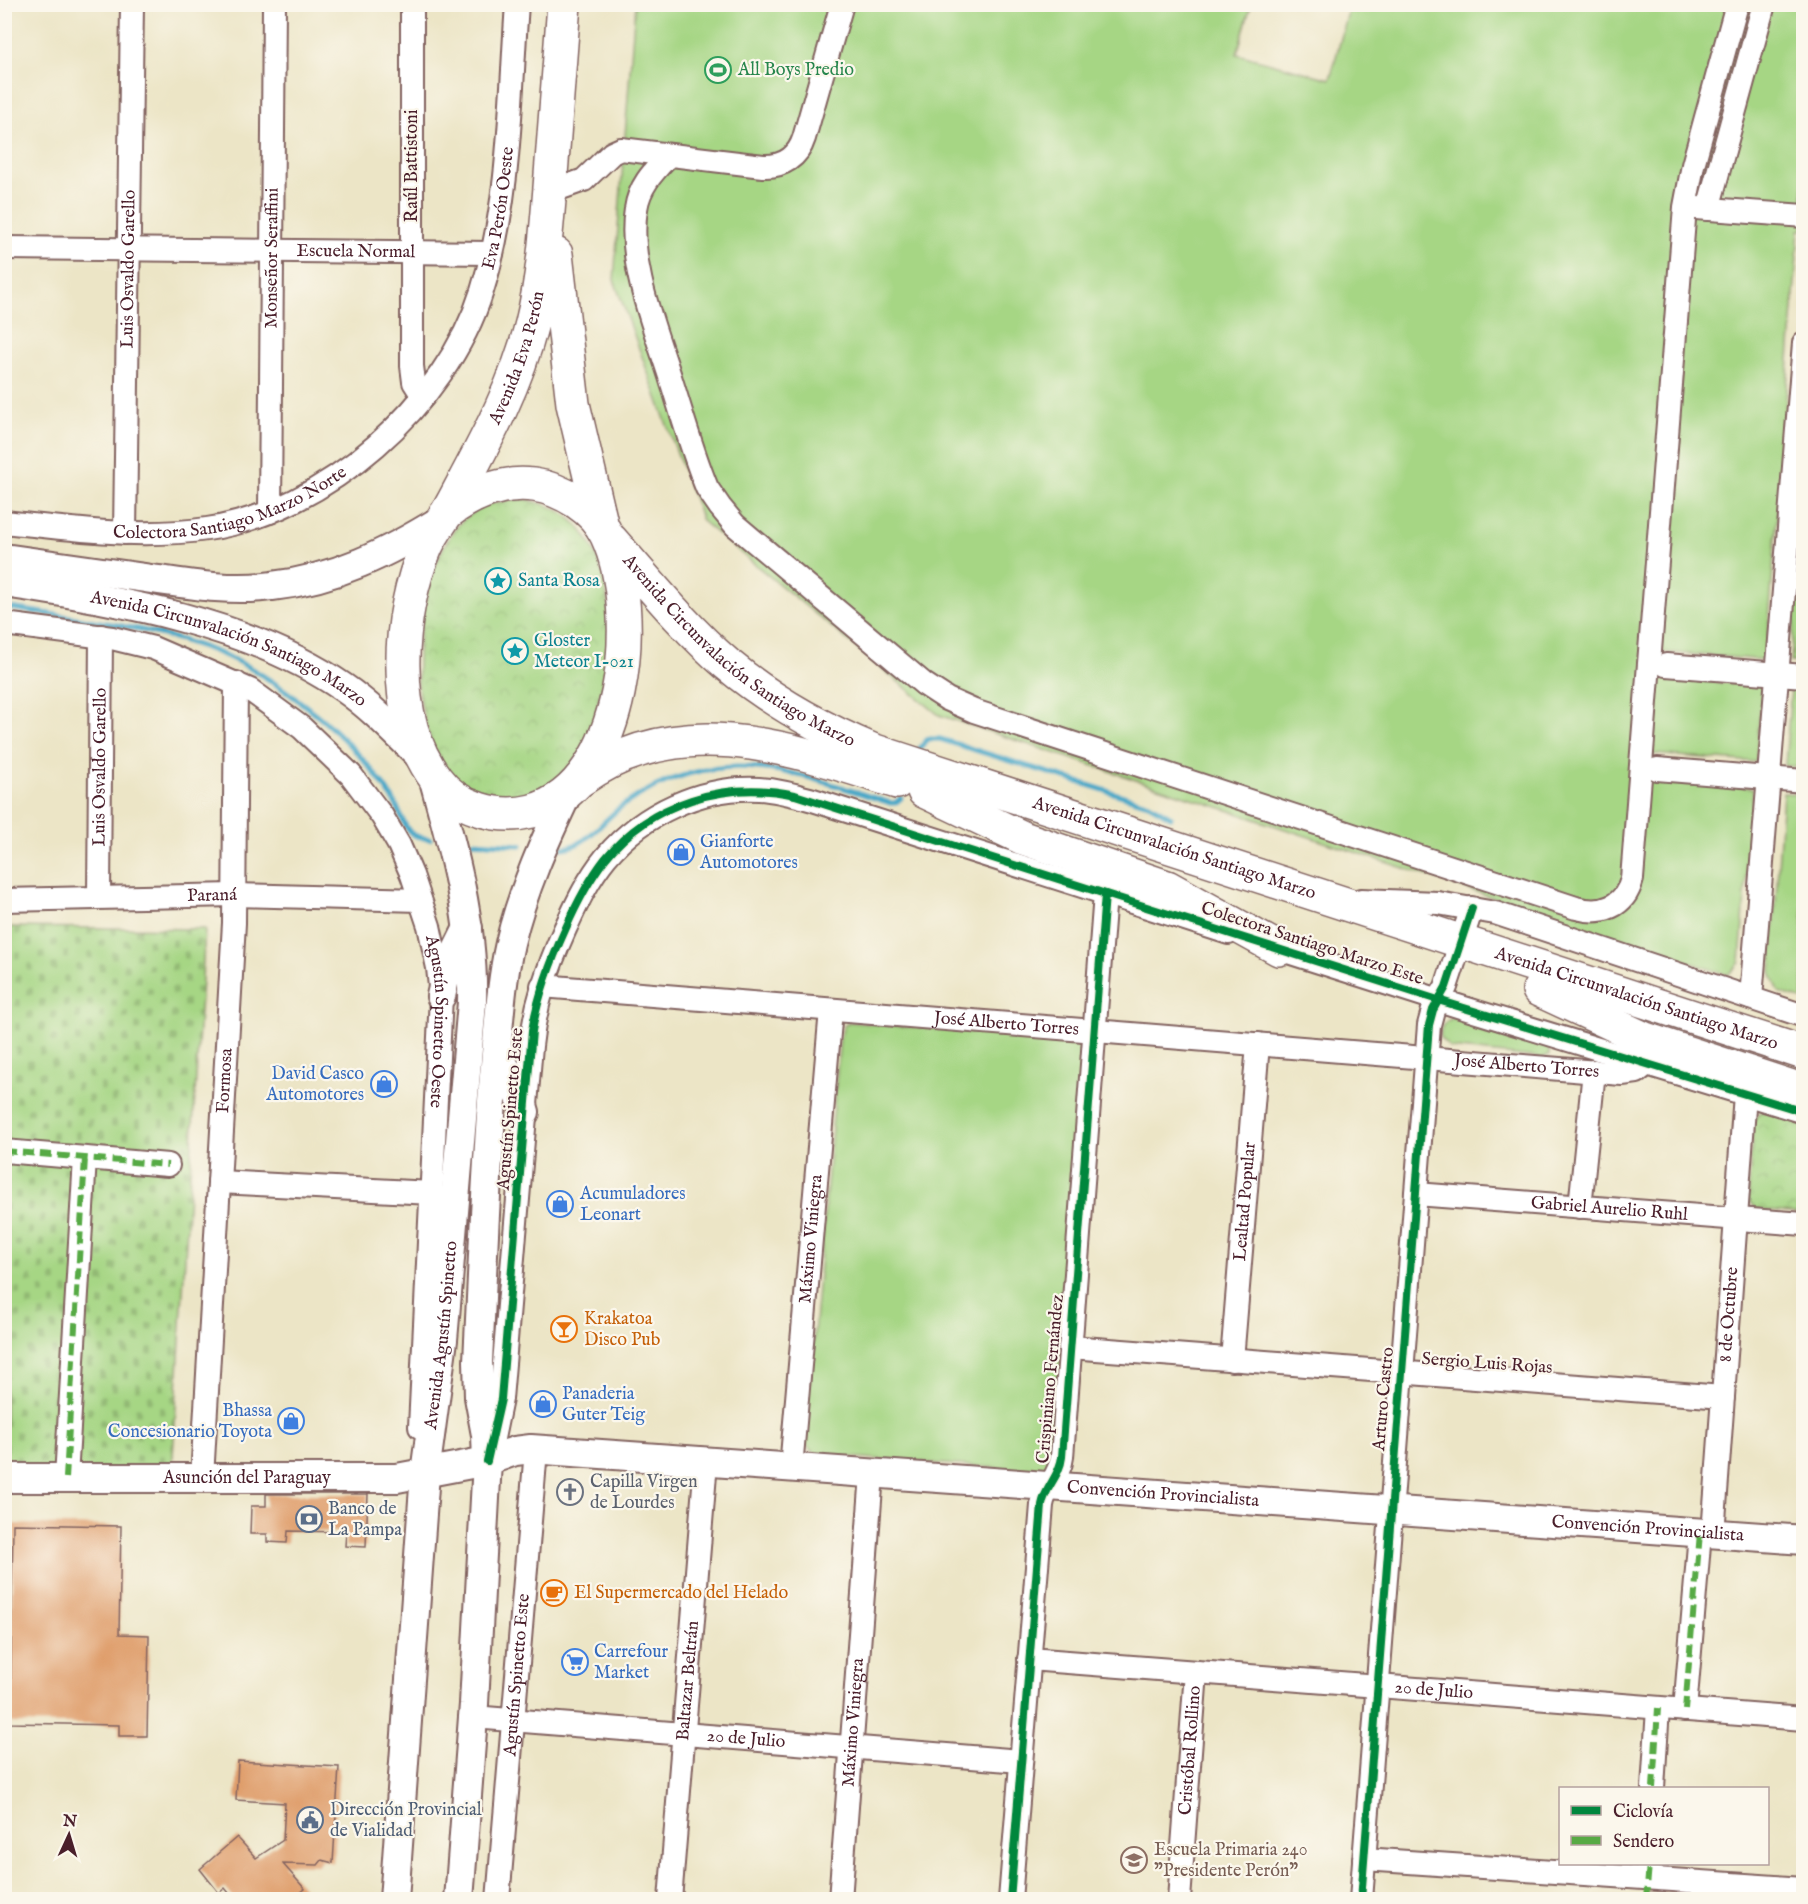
<svg xmlns="http://www.w3.org/2000/svg" width="1808" height="1904" viewBox="0 0 1808 1904" font-family="'IM FELL English',serif">
	<style>
		.green { fill: #a6d684; stroke: #787a58; stroke-width: 1.5 }
		.cemetery { fill: url(#cemetery-stones); stroke: #787a58; stroke-width: 1.5 }
		.park { fill: url(#park-crowns); stroke: #787a58; stroke-width: 1.5 }
		.lines { fill: none; stroke-linecap: round; stroke-linejoin: round }
		.stream { stroke: #49a8c8; stroke-width: 5 }
		.building { fill: #df9d6a }
		.minor-casing { stroke: #836461; stroke-width: 26 }
		.major-casing { stroke: #836461; stroke-width: 32 }
		.highway-casing { stroke: #836461; stroke-width: 36 }
		.minor { stroke: #fff; stroke-width: 22 }
		.major { stroke: #fff; stroke-width: 28 }
		.highway { stroke: #fff; stroke-width: 33 }
		.quiet { stroke: #57aa44; stroke-width: 6; stroke-dasharray: 12 6; stroke-linecap: butt }
		.cycleway-casing { stroke: #fbf7ec; stroke-width: 11 }
		.cycleway { stroke: #00873e; stroke-width: 8 }
		.labels { text-anchor: middle; dominant-baseline: central; stroke-width: 4.5; stroke-linejoin: round; paint-order: stroke }
		.leisure-label { font-size: 18px; fill: #27864d; stroke: #fbf7ec; text-anchor: start }
		.street-label { font-size: 18px; fill: #4a1f2b; stroke: #fbf7ec }
		.culture-label { font-size: 18px; fill: #0d838f; stroke: #fbf7ec; text-anchor: start }
		.shop-label { font-size: 18px; fill: #366cbe; stroke: #fbf7ec; text-anchor: start }
		.food-label { font-size: 18px; fill: #c56008; stroke: #fbf7ec; text-anchor: start }
		.worship-label { font-size: 18px; fill: #5b616d; stroke: #fbf7ec; text-anchor: start }
		.service-label { font-size: 18px; fill: #4e5e75; stroke: #fbf7ec; text-anchor: start }
		.education-label { font-size: 18px; fill: #785e54; stroke: #fbf7ec; text-anchor: start }
	</style>
	<defs>
		<pattern id="cemetery-stones" width="16" height="16" patternUnits="userSpaceOnUse" patternTransform="scale(1.5)"><rect width="16" height="16" fill="#a6d684"/><path d="M2 7V4a2 2 0 0 1 4 0v3zM10 15v-3a2 2 0 0 1 4 0v3z" fill="#90b772"/></pattern>
		<pattern id="park-crowns" width="20" height="18" patternUnits="userSpaceOnUse" patternTransform="scale(1.5)"><rect width="20" height="18" fill="#a6d684"/><path d="M2 6a3 3 0 1 1 6 0M12 15a3 3 0 1 1 6 0" fill="none" stroke="#90b772"/></pattern>
	</defs>
	<rect width="100%" height="100%" fill="#fbf7ec"/>
	<filter id="ink" filterUnits="userSpaceOnUse"><feTurbulence type="fractalNoise" baseFrequency=".0167" numOctaves="2"/><feDisplacementMap in="SourceGraphic" scale="12" xChannelSelector="R" yChannelSelector="G"/><feConvolveMatrix kernelMatrix="1 2 1 2 8 2 1 2 1" color-interpolation-filters="sRGB"/></filter>
	<filter id="wash" filterUnits="userSpaceOnUse"><feTurbulence type="fractalNoise" baseFrequency=".008" numOctaves="4" result="noise"/><feDisplacementMap in="SourceGraphic" scale="24" xChannelSelector="R" yChannelSelector="G"/><feGaussianBlur stdDeviation="1.35" result="paint"/><feColorMatrix in="noise" values="0 0 0 0 0 0 0 0 0 0 0 0 0 0 0 0 0 1.4 0 .05"/><feComposite in="paint" operator="in"/></filter>
	<g filter="url(#wash)">
		<rect width="100%" height="100%" fill="#ece5c6"/>
		<path class="green" d="M635 5H1251L1237 54 1330 79 1350 5H1803V230H1799L1766 660 1661 652 1659 678 1762 686 1756 762 1653 754 1651 780 1753 788 1740 962 1728 975 939 715 702 521 614 280Z
			M1803 495 1804 663H1803L1791 662Z
			M1791 689 1803 690V767L1785 766Z
			M1783 793 1803 794V1000L1779 992 1771 972Z
			M1453 1018H1461L1547 1047 1549 1051V1055L1542 1058 1450 1048 1441 1039C1439 1028 1443 1022 1453 1018Z
			M849 1022 1074 1040 1084 1049 1053 1454C1049 1463 1047 1468 1037 1471L822 1455C811 1453 805 1447 805 1436L840 1037 844 1026Z"/>
		<path class="cemetery" d="M5 927 205 929 172 1472H5Z"/>
		<path class="park" d="M524 499C542 503 559 508 573 521 620 566 612 654 596 711 594 721 592 733 588 742 584 750 564 776 557 782 543 795 511 801 493 798 485 796 475 790 468 787 455 781 438 760 432 747 428 738 419 695 418 685 416 631 428 531 484 506 496 501 512 501 524 499Z
			M1764 1111 1803 1122V1214L1756 1210 1748 1200 1753 1122 1758 1114Z"/>
		<g class="lines">
			<path class="stream" d="M4 607C78 619 156 626 226 656 261 671 306 704 334 730 357 751 376 773 393 799 399 809 402 822 409 831 414 837 423 838 430 839
				M920 748 928 739H940L1149 804 1171 817
				M473 842 521 845
				M563 848C588 846 605 817 625 804 719 741 792 771 890 803H895L901 798"/>
		</g>
		<g id="blocks">
			<path class="building" d="M266 1494H368L366 1547 345 1546 346 1532 288 1531 287 1543 267 1542V1534H250L251 1506H266Z
				M13 1524 121 1526 119 1634 149 1635 147 1736H119V1725L10 1723Z
				M238 1761 339 1767 333 1863 322 1860 318 1865 283 1864 305 1889 293 1899H234L225 1888 219 1893 200 1869 237 1837 256 1858 283 1840 285 1803 236 1800Z"/>
		</g>
	</g>
	<g filter="url(#ink)">
		<use href="#blocks" fill-opacity="0" stroke="#836461" stroke-width="1.5"/>
		<g class="lines">
			<defs>
				<g id="minor">
					<path d="M412 4V366L414 382 423 396"/>
					<path d="M669 155C654 171 639 186 636 209 627 264 656 331 672 383 683 418 693 454 707 488L720 507 735 525 924 684 947 699 974 711 1576 908C1602 915 1625 907 1632 879L1685 207 1693 165 1737 4"/>
					<path d="M550 192 584 180 612 153 621 149 763 166C783 167 798 157 804 138L842 4"/>
					<path d="M1696 208 1804 216"/>
					<path d="M1708 209 1764 4"/>
					<path id="s1" d="M4 248 492 253"/>
					<path id="s2" d="M270 512 274 4"/>
					<path id="s3" d="M4 522C72 529 139 539 207 529 325 512 447 404 482 291 511 199 510 100 517 4"/>
					<path id="s4" d="M125 533 132 4"/>
					<path id="s5" d="M4 624 112 638 153 648 250 690 302 728 351 775 382 816 399 845 412 875 429 926 438 968 441 996 420 1427"/>
					<path d="M1666 665 1804 676"/>
					<path d="M1657 769 1804 781"/>
					<path id="s6" d="M99 897 101 636"/>
					<path id="s7" d="M4 900 235 895 420 900"/>
					<path d="M1361 900 1438 903 1495 913 1804 1016"/>
					<path d="M1266 945 1464 1008 1804 1112"/>
					<path id="s8" d="M542 986 1622 1074 1637 1072 1647 1064"/>
					<path d="M1751 998 1804 343"/>
					<path d="M4 1151 168 1165"/>
					<path d="M219 1182 432 1193"/>
					<path id="s9" d="M1416 1194 1804 1224"/>
					<path d="M1580 1207 1594 1071"/>
					<path d="M1070 1347 1723 1397"/>
					<path id="s10" d="M1232 1360 1258 1044"/>
					<path d="M491 1448 501 1399 531 1046C535 1004 548 967 565 929 577 903 588 879 606 857 643 813 702 786 759 789 778 790 795 795 813 800L1229 933"/>
					<path id="s11" d="M791 1468 831 1010"/>
					<path d="M66 1478 85 1158"/>
					<path id="s12" d="M202 1478 234 923 236 683"/>
					<path id="s13" d="M1713 1534 1745 1094"/>
					<path id="s14" d="M1029 1659 1804 1719"/>
					<path d="M1685 1710 1700 1533"/>
					<path id="s15" d="M473 1717 1021 1761"/>
					<path d="M1653 1788 1658 1708"/>
					<path d="M1364 1859 1804 1889"/>
					<path id="s16" d="M498 1900 536 1450"/>
					<path id="s17" d="M670 1900 706 1462"/>
					<path id="s18" d="M840 1900 872 1474"/>
					<path d="M1010 1900 1042 1505C1045 1487 1060 1476 1062 1457L1105 894"/>
					<path id="s19" d="M1179 1900 1196 1672"/>
					<path d="M1361 1900 1429 1025 1433 1010 1446 987 1472 908"/>
				</g>
				<g id="major">
					<path d="M4 558C51 565 98 571 145 578 187 584 230 592 272 586 335 579 388 553 441 520"/>
					<path id="s20" d="M4 583C114 599 251 623 344 688 373 708 397 734 422 758"/>
					<path d="M441 996 447 970 468 928"/>
					<path d="M498 1048C503 1071 520 1089 525 1112"/>
					<path id="s21" d="M4 1478H397L487 1461 515 1451 531 1449 1804 1540"/>
					<path id="s22" d="M394 1900 425 1473 443 1340 472 1002C474 924 453 848 432 773"/>
					<path d="M459 1900 474 1704 487 1461 486 1435 479 1397 478 1361C483 1262 486 1163 495 1065 499 1024 501 983 510 943 523 889 545 840 569 790"/>
				</g>
				<g id="highway">
					<path d="M556 254 573 404 602 527"/>
					<path id="s23" d="M448 512C473 493 501 481 534 485 562 489 595 509 607 536 642 611 627 785 532 811 498 820 457 808 436 779 390 718 397 614 426 547 433 531 444 519 452 504 483 446 516 387 532 323 544 274 547 224 551 175 555 118 560 61 564 4"/>
					<path id="s24" d="M611 540C649 583 684 627 727 664 770 700 820 728 872 750L1804 1053"/>
					<path d="M582 779C680 708 793 749 897 782"/>
					<path d="M924 791 1023 838 1167 887 1279 949"/>
					<path d="M1539 990 1645 1039 1804 1091"/>
				</g>
			</defs>
			<use href="#minor" class="minor-casing"/>
			<use href="#major" class="major-casing"/>
			<use href="#highway" class="highway-casing"/>
			<use href="#minor" class="minor"/>
			<use href="#major" class="major"/>
			<use href="#highway" class="highway"/>
			<path class="quiet" d="M4 1151 168 1165
				M66 1478 85 1158
				M1685 1710 1700 1533
				M1653 1788 1658 1708
				M1646 1900 1649 1864"/>
			<defs>
				<path id="cycleway" d="M487 1461 501 1399 532 1031C538 995 550 963 565 930 576 905 588 881 605 859 651 802 726 780 795 795L1438 1000 1804 1112
					M1010 1900 1042 1505C1045 1487 1060 1476 1062 1457L1105 894
					M1361 1900 1429 1025 1433 1010 1446 987 1472 908"/>
			</defs>
			<use href="#cycleway" class="cycleway-casing"/>
			<use href="#cycleway" class="cycleway"/>
		</g>
	</g>
	<defs>
		<symbol id="stadium-ring" viewBox="-11 -11 22 22"><circle r="9.5" fill="#fbf7ec" stroke="#2e9e5b" stroke-width="1.5"/><path d="M0-5a6.5 5 0 1 0 0 10a6.5 5 0 1 0 0-10ZM-3.5-1.8h7v3.6h-7Z" fill="#2e9e5b"/></symbol>
		<symbol id="sight-ring" viewBox="-11 -11 22 22"><circle r="9.5" fill="#fbf7ec" stroke="#0f9aa8" stroke-width="1.5"/><path d="M0-6L1.8-2.2L6-1.7L2.9 1.2L3.7 5.4L0 3.3L-3.7 5.4L-2.9 1.2L-6-1.7L-1.8-2.2Z" fill="#0f9aa8"/></symbol>
		<symbol id="shop-ring" viewBox="-11 -11 22 22"><circle r="9.5" fill="#fbf7ec" stroke="#3f7fe0" stroke-width="1.5"/><path d="M-5-2.5h2.3a2.7 3.5 0 0 1 5.4 0H5L5.5 6h-11ZM-1.5-2.5h3a1.5 2.3 0 0 0-3 0Z" fill="#3f7fe0"/></symbol>
		<symbol id="bar-ring" viewBox="-11 -11 22 22"><circle r="9.5" fill="#fbf7ec" stroke="#e8710a" stroke-width="1.5"/><path d="M-6-5H6L.8 .8V4.5H3.5V6h-7V4.5H-.8V.8Z" fill="#e8710a"/></symbol>
		<symbol id="church-ring" viewBox="-11 -11 22 22"><circle r="9.5" fill="#fbf7ec" stroke="#6b7280" stroke-width="1.5"/><path d="M-1.2-6h2.4v3.5h3.3v2.4h-3.3V6h-2.4V-.1h-3.3v-2.4h3.3Z" fill="#6b7280"/></symbol>
		<symbol id="bank-ring" viewBox="-11 -11 22 22"><circle r="9.5" fill="#fbf7ec" stroke="#5c6f8a" stroke-width="1.5"/><path d="M-6-4H6V4H-6ZM0-2.3a2.3 2.3 0 1 0 0 4.6a2.3 2.3 0 1 0 0-4.6Z" fill="#5c6f8a"/></symbol>
		<symbol id="cafe-ring" viewBox="-11 -11 22 22"><circle r="9.5" fill="#fbf7ec" stroke="#e8710a" stroke-width="1.5"/><path d="M-5.5-4.5H6V0H3Q3 3.5 0 3.5H-2.5Q-5.5 3.5-5.5 0ZM3-3.2v2h1.7v-2ZM-6 4.5H4V6H-6Z" fill="#e8710a"/></symbol>
		<symbol id="supermarket-ring" viewBox="-11 -11 22 22"><circle r="9.5" fill="#fbf7ec" stroke="#3f7fe0" stroke-width="1.5"/><path d="M-6-5.5h2.5l.6 2H6L4.5 2H-2.5L-4.4-4H-6ZM-1.5 3.2a1.3 1.3 0 1 0 .1 0ZM3 3.2a1.3 1.3 0 1 0 .1 0Z" fill="#3f7fe0"/></symbol>
		<symbol id="civic-ring" viewBox="-11 -11 22 22"><circle r="9.5" fill="#fbf7ec" stroke="#5c6f8a" stroke-width="1.5"/><path d="M-.6-6.5H3V-4.5H.6V-3L4-1V1h2V6H-6V1h2V-1L-.6-3ZM-1.2 2.5V6h2.4V2.5Z" fill="#5c6f8a"/></symbol>
		<symbol id="school-ring" viewBox="-11 -11 22 22"><circle r="9.5" fill="#fbf7ec" stroke="#8d6e63" stroke-width="1.5"/><path d="M0-5L7-2L0 1L-7-2ZM-4 1L0 2.5L4 1V4Q0 6-4 4Z" fill="#8d6e63"/></symbol>
	</defs>
	<g fill-rule="evenodd">
		<use href="#stadium-ring" x="703" y="55" width="30" height="30"/>
		<use href="#sight-ring" x="483" y="566" width="30" height="30"/>
		<use href="#sight-ring" x="500" y="636" width="30" height="30"/>
		<use href="#shop-ring" x="666" y="837" width="30" height="30"/>
		<use href="#shop-ring" x="369" y="1069" width="30" height="30"/>
		<use href="#shop-ring" x="545" y="1189" width="30" height="30"/>
		<use href="#bar-ring" x="549" y="1314" width="30" height="30"/>
		<use href="#shop-ring" x="528" y="1389" width="30" height="30"/>
		<use href="#shop-ring" x="276" y="1406" width="30" height="30"/>
		<use href="#church-ring" x="555" y="1477" width="30" height="30"/>
		<use href="#bank-ring" x="294" y="1504" width="30" height="30"/>
		<use href="#cafe-ring" x="539" y="1578" width="30" height="30"/>
		<use href="#supermarket-ring" x="560" y="1647" width="30" height="30"/>
		<use href="#civic-ring" x="295" y="1805" width="30" height="30"/>
		<use href="#school-ring" x="1119" y="1845" width="30" height="30"/>
	</g>
	<g class="labels">
		<g class="leisure-label">
			<text x="738" y="70">All Boys Predio</text>
		</g>
		<g class="street-label">
			<text transform="translate(412 166) rotate(-90)">Raúl Battistoni</text>
			<text stroke="none"><textPath href="#s3" startOffset="669">Eva Perón Oeste</textPath></text>
			<text stroke="none"><textPath href="#s1" startOffset="352">Escuela Normal</textPath></text>
			<text stroke="none"><textPath href="#s2" startOffset="254">Monseñor Seraffini</textPath></text>
			<text stroke="none"><textPath href="#s4" startOffset="264">Luis Osvaldo Garello</textPath></text>
			<text stroke="none"><textPath href="#s23" startOffset="1058">Avenida Eva Perón</textPath></text>
			<text stroke="none"><textPath href="#s3" startOffset="232">Colectora Santiago Marzo Norte</textPath></text>
			<text stroke="none"><textPath href="#s24" startOffset="171">Avenida Circunvalación Santiago Marzo</textPath></text>
			<text stroke="none"><textPath href="#s20" startOffset="236">Avenida Circunvalación Santiago Marzo</textPath></text>
			<text stroke="none"><textPath href="#s6" startOffset="130">Luis Osvaldo Garello</textPath></text>
			<text stroke="none"><textPath href="#s24" startOffset="657">Avenida Circunvalación Santiago Marzo</textPath></text>
			<text stroke="none"><textPath href="#s7" startOffset="208">Paraná</textPath></text>
			<text transform="translate(1312 944) rotate(18)">Colectora Santiago Marzo Este</text>
			<text stroke="none"><textPath href="#s24" startOffset="1143">Avenida Circunvalación Santiago Marzo</textPath></text>
			<text stroke="none"><textPath href="#s5" startOffset="657">Agustín Spinetto Oeste</textPath></text>
			<text stroke="none"><textPath href="#s8" startOffset="466">José Alberto Torres</textPath></text>
			<text stroke="none"><textPath href="#s8" startOffset="988">José Alberto Torres</textPath></text>
			<text stroke="none"><textPath href="#s12" startOffset="398">Formosa</textPath></text>
			<text transform="translate(511 1109) rotate(-85)">Agustín Spinetto Este</text>
			<text stroke="none"><textPath href="#s10" startOffset="159">Lealtad Popular</textPath></text>
			<text stroke="none"><textPath href="#s9" startOffset="194">Gabriel Aurelio Ruhl</textPath></text>
			<text stroke="none"><textPath href="#s11" startOffset="230">Máximo Viniegra</textPath></text>
			<text stroke="none"><textPath href="#s13" startOffset="220">8 de Octubre</textPath></text>
			<text stroke="none"><textPath href="#s22" startOffset="567">Avenida Agustín Spinetto</textPath></text>
			<text transform="translate(1487 1364) rotate(4)">Sergio Luis Rojas</text>
			<text transform="translate(1051 1379) rotate(-85)">Crispiniano Fernández</text>
			<text transform="translate(1384 1399) rotate(-85)">Arturo Castro</text>
			<text stroke="none"><textPath href="#s21" startOffset="243">Asunción del Paraguay</textPath></text>
			<text stroke="none"><textPath href="#s21" startOffset="1164">Convención Provincialista</textPath></text>
			<text stroke="none"><textPath href="#s21" startOffset="1650">Convención Provincialista</textPath></text>
			<text stroke="none"><textPath href="#s16" startOffset="226">Agustín Spinetto Este</textPath></text>
			<text stroke="none"><textPath href="#s17" startOffset="220">Baltazar Beltrán</textPath></text>
			<text stroke="none"><textPath href="#s14" startOffset="406">20 de Julio</textPath></text>
			<text stroke="none"><textPath href="#s18" startOffset="178">Máximo Viniegra</textPath></text>
			<text stroke="none"><textPath href="#s15" startOffset="274">20 de Julio</textPath></text>
			<text stroke="none"><textPath href="#s19" startOffset="150">Cristóbal Rollino</textPath></text>
		</g>
		<g class="culture-label">
			<text x="518" y="581">Santa Rosa</text>
			<text x="534" y="641">Gloster<tspan x="534" dy="21">Meteor I-021</tspan></text>
		</g>
		<g class="shop-label">
			<text x="700" y="842">Gianforte<tspan x="700" dy="21">Automotores</tspan></text>
			<text x="364" y="1074" text-anchor="end">David Casco<tspan x="364" dy="21">Automotores</tspan></text>
			<text x="580" y="1194">Acumuladores<tspan x="580" dy="21">Leonart</tspan></text>
			<text x="562" y="1394">Panaderia<tspan x="562" dy="21">Guter Teig</tspan></text>
			<text x="272" y="1411" text-anchor="end">Bhassa<tspan x="272" dy="21">Concesionario Toyota</tspan></text>
			<text x="594" y="1652">Carrefour<tspan x="594" dy="21">Market</tspan></text>
		</g>
		<g class="food-label">
			<text x="584" y="1319">Krakatoa<tspan x="584" dy="21">Disco Pub</tspan></text>
			<text x="574" y="1593">El Supermercado del Helado</text>
		</g>
		<g class="worship-label">
			<text x="590" y="1482">Capilla Virgen<tspan x="590" dy="21">de Lourdes</tspan></text>
		</g>
		<g class="service-label">
			<text x="328" y="1509">Banco de<tspan x="328" dy="21">La Pampa</tspan></text>
			<text x="330" y="1810">Dirección Provincial<tspan x="330" dy="21">de Vialidad</tspan></text>
		</g>
		<g class="education-label">
			<text x="1154" y="1850">Escuela Primaria 240<tspan x="1154" dy="21">"Presidente Perón"</tspan></text>
		</g>
	</g>
	<rect width="1808" height="1904" fill="none" stroke="#fbf7ec" stroke-width="24"/>
	<rect x="1559" y="1787" width="210" height="78" fill="#fbf7ec" stroke="#b4a19f" stroke-width="1.5"/>
	<rect x="1571" y="1806" width="30" height="9" fill="#00873e" stroke="#b4a19f" stroke-width="1.5"/>
	<text x="1613" y="1817" font-size="18" fill="#4a1f2b">Ciclovía</text>
	<rect x="1571" y="1836" width="30" height="9" fill="#57aa44" stroke="#b4a19f" stroke-width="1.5"/>
	<text x="1613" y="1847" font-size="18" fill="#4a1f2b">Sendero</text>
	<g transform="translate(69 1835) rotate(4)" stroke="#fbf7ec" stroke-width="4.5" paint-order="stroke">
	<path d="M0-4.5L10 22L0 15L-10 22Z" fill="#4a1f2b"/>
	<text y="-9" font-size="16" font-weight="bold" text-anchor="middle" fill="#4a1f2b">N</text>
	</g>
</svg>
